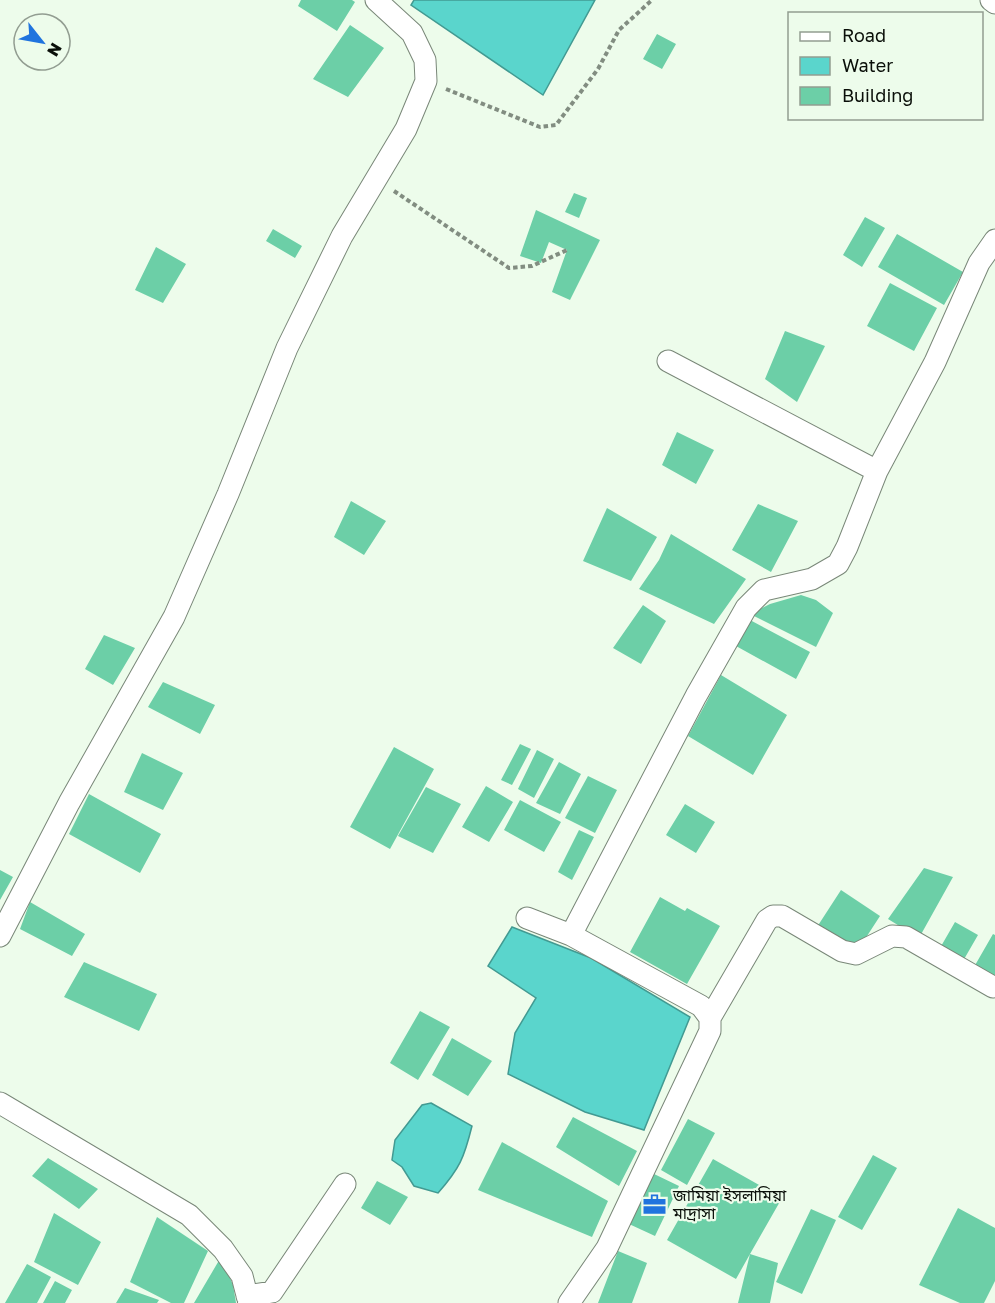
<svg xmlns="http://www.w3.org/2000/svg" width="995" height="1303" viewBox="0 0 995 1303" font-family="'Golos Text','Noto Sans Bengali',sans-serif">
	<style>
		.water { fill: #5ad5cc; stroke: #429a92; stroke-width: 1.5 }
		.building { fill: #6ccfa7 }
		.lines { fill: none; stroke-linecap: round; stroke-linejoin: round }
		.minor-casing { stroke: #798778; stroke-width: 23 }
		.path { stroke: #828d81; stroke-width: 4; stroke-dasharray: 4.5 3; stroke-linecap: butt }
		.minor { stroke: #fff; stroke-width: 21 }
		.labels { text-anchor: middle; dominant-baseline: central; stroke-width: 4.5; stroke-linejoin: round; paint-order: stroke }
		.poi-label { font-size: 16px; fill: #0a0f09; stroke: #edfceb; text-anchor: start }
	</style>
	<rect width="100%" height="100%" fill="#edfceb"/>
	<path class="water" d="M414 0H595L543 95 411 5Z
		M512 927 591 958 690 1017 644 1130 585 1112 508 1074 515 1033 536 998 488 966Z
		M431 1103 472 1126C464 1158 460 1168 438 1193L414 1186 402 1167 392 1160 395 1140 422 1105Z"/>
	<path class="building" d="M301 0H352L355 2 337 31 298 6Z
		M350 25 384 48 348 97 313 79Z
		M657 34 676 44 662 69 643 59Z
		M574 193 587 198 579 218 565 212Z
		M536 210 600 240 570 300 552 292 567 250 549 242 541 263 520 256Z
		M865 217 885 228 862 267 843 255Z
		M273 229 302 246 295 258 266 241Z
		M897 234 963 272 944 305 878 267Z
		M156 247 186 264 163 303 135 290Z
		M890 283 937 308 914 351 867 326Z
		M785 331 825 346 797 402 765 379Z
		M677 432 714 450 696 484 662 465Z
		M351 501 386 521 364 555 334 537Z
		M758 504 798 521 771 572 732 550Z
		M607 508 657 537 631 581 583 561Z
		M671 534 746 579 714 624 639 589 659 560Z
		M801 595 816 600 833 613 816 647 750 614 770 604Z
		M643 605 666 621 641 664 613 648Z
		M750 620 810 652 796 679 736 646Z
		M104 635 135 648 113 685 85 669Z
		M721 675 787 715 753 775 688 736Z
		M163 682 215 705 200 734 148 707Z
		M520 744 531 749 512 785 501 780Z
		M394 747 434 769 390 849 350 827Z
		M537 750 554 759 534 798 518 789Z
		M142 753 183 773 163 810 124 792Z
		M559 762 581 774 560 814 536 803Z
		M588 776 617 790 595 833 565 818Z
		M486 786 513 802 489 842 462 827Z
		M426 787 461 804 433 853 398 836Z
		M89 794 161 834 140 873 69 834Z
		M520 800 561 822 544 852 504 830Z
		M685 804 715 822 696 853 666 835Z
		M579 830 594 837 572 880 558 872Z
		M924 868 953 877 919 938 888 919Z
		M0 870 13 877 0 900Z
		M841 890 880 916 856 953 817 927Z
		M660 897 685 911 687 908 720 926 687 984 630 952Z
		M30 902 85 934 72 956 20 929Z
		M955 922 978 935 963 961 940 948Z
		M993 934 995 935V979L974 967Z
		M84 962 157 994 139 1031 64 997Z
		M420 1011 450 1027 418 1080 390 1063Z
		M452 1038 492 1061 468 1096 432 1075Z
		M573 1117 637 1151 619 1186 556 1147Z
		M688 1119 715 1133 687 1185 661 1170Z
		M502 1142 608 1201 592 1237 478 1190Z
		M873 1155 897 1168 862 1230 838 1217Z
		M48 1158 98 1189 79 1209 32 1176Z
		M713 1159 782 1198 750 1254 778 1263 770 1303H738L750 1254 736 1279 667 1240Z
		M652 1173 679 1186 655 1236 629 1224Z
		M377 1181 408 1197 390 1225 361 1208Z
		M958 1208 995 1228V1281L984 1303H960L919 1285Z
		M811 1209 836 1220 802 1294 776 1282Z
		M54 1213 101 1242 78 1285 34 1262Z
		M157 1217 208 1251 184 1303H171L130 1282Z
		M618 1251 647 1263 632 1303H598Z
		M221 1257 233 1285 236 1303H194Z
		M27 1264 51 1277 37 1303H5Z
		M55 1281 72 1290 65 1303H43Z
		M125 1288 159 1300 157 1303H116Z"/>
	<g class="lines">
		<defs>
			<path id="minor" d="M991 0 995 3
				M668 361 877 471
				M527 918 571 935 701 1006 710 1018
				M571 935 696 696 746 608 764 590 812 579 838 564 847 547 877 471 935 362 979 263 995 240
				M0 936 69 803 174 617 228 494 287 348 342 236 406 129 426 81 425 60 412 33 376 0
				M0 1103 189 1215 223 1249 242 1276 249 1303
				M247 1296 272 1292 345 1184
				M569 1303 607 1248 710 1031V1018L767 920 773 916H782L842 951 856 954 892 936 906 937 993 987"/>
		</defs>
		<use href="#minor" class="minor-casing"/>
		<path class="path" d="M446 89 540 127 556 125 598 69 619 30 652 0
			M394 191 509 268 532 266 567 250"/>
		<use href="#minor" class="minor"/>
	</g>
	<defs>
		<symbol id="office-bare" viewBox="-9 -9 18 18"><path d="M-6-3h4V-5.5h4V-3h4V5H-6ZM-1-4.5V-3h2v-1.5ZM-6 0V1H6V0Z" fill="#2074de" stroke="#edfceb" stroke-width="2.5" paint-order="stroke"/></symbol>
	</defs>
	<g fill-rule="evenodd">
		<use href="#office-bare" x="638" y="1188" width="33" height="33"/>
	</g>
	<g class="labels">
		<g class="poi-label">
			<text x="673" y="1195">জামিয়া ইসলামিয়া<tspan x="673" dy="18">মাদ্রাসা</tspan></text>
		</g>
	</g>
	<rect x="788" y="12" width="195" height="108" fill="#edfceb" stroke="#929d91" stroke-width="1.5"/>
	<rect x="800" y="32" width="30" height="9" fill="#ffffff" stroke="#929d91" stroke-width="1.5"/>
	<text x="842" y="42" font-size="18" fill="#0a0f09">Road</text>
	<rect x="800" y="57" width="30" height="18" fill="#5ad5cc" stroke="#929d91" stroke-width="1.5"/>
	<text x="842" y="72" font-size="18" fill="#0a0f09">Water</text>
	<rect x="800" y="87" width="30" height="18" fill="#6ccfa7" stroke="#929d91" stroke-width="1.5"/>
	<text x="842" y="102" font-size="18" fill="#0a0f09">Building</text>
	<g transform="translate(42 42) rotate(121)"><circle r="28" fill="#edfceb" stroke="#929d91" stroke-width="1.5"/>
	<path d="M0-4.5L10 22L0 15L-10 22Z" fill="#2074de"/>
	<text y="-9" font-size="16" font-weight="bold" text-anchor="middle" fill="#0a0f09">N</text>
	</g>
</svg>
